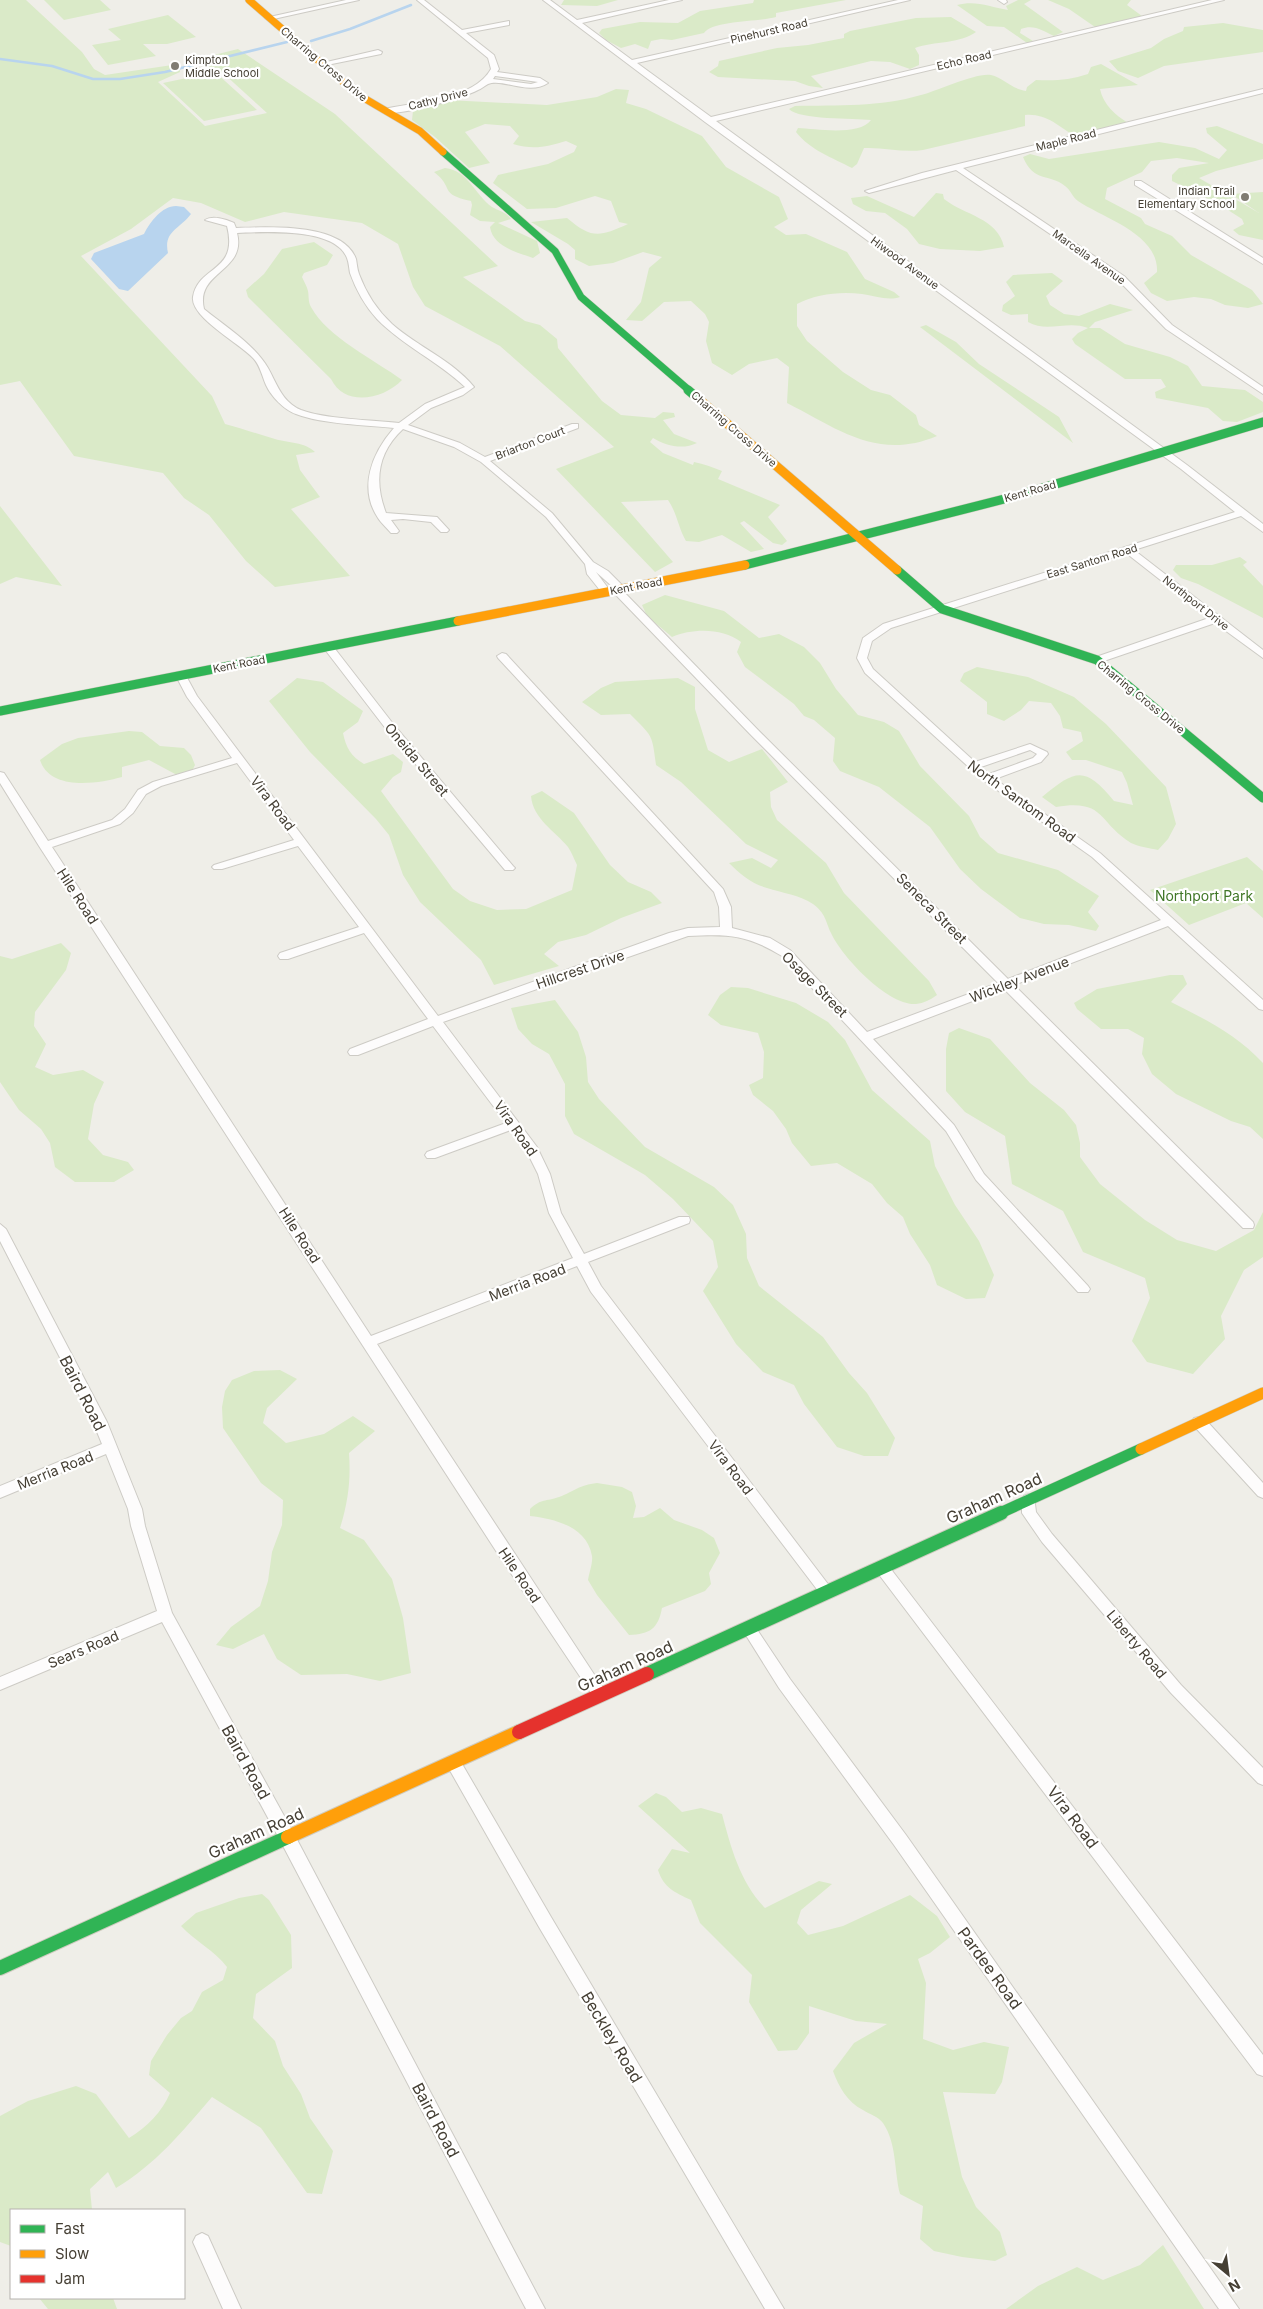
<svg xmlns="http://www.w3.org/2000/svg" width="1263" height="2309" viewBox="0 0 1263 2309" font-family="Inter,sans-serif">
	<style>
		.green { fill: #daeac8 }
		.water { fill: #b8d4ee }
		.lines { fill: none; stroke-linecap: round; stroke-linejoin: round }
		.stream { stroke: #b8d4ee; stroke-width: 2.5 }
		.street-casing { stroke: #cdcbc5; stroke-width: 2 }
		.fast-far3-casing { stroke: #cfcbbf; stroke-width: 8 }
		.fast-far2-casing { stroke: #cfcbbf; stroke-width: 10 }
		.fast-far1-casing { stroke: #cfcbbf; stroke-width: 12 }
		.fast-casing { stroke: #cfcbbf; stroke-width: 16 }
		.slow-far3-casing { stroke: #cfcbbf; stroke-width: 8 }
		.slow-far2-casing { stroke: #cfcbbf; stroke-width: 10 }
		.slow-far1-casing { stroke: #cfcbbf; stroke-width: 12 }
		.slow-casing { stroke: #cfcbbf; stroke-width: 16 }
		.jam-casing { stroke: #cfcbbf; stroke-width: 16 }
		.street { fill: #fdfcfc; fill-rule: evenodd }
		.fast-far3 { stroke: #30b455; stroke-width: 7 }
		.fast-far2 { stroke: #30b455; stroke-width: 9 }
		.fast-far1 { stroke: #30b455; stroke-width: 11 }
		.fast { stroke: #30b455; stroke-width: 14 }
		.slow-far3 { stroke: #ff9f0a; stroke-width: 7 }
		.slow-far2 { stroke: #ff9f0a; stroke-width: 9 }
		.slow-far1 { stroke: #ff9f0a; stroke-width: 11 }
		.slow { stroke: #ff9f0a; stroke-width: 14 }
		.jam { stroke: #e5322d; stroke-width: 14 }
		.poi-dot { fill: #807c73; stroke: #fff; stroke-width: 2 }
		.labels { text-anchor: middle; dominant-baseline: central; stroke-width: 4.5; stroke-linejoin: round; paint-order: stroke }
		.far-street-label { font-size: 11px; fill: #453f34; stroke: #fff }
		.far-poi-label { font-size: 11px; fill: #453f34; stroke: #fff; text-anchor: start }
		.street-label { font-size: 14px; fill: #453f34; stroke: #fff }
		.park-label { font-size: 14px; fill: #407727; stroke: #fff }
		.near-street-label { font-size: 16px; fill: #453f34; stroke: #fff }
	</style>
	<rect width="100%" height="100%" fill="#efeee8"/>
	<path class="green" d="M0 0H26L82 52 94 69 105 75 179 64 180 72 158 82 205 126 267 113 223 73 194 60 238 49 335 114 498 266 463 277 525 321 540 325 557 339 558 348 602 401 621 415 655 418 663 412 674 413 675 417 663 420 674 434 697 443C683 450 666 446 653 438L650 442 663 453 693 465 694 462C704 464 712 467 722 471L718 479 780 505 768 517 787 541 782 545 773 543 744 521 740 523 764 549 751 552 722 535 699 542 686 541C678 527 677 513 668 500L621 502 673 562 655 572 556 469 614 447 500 346 425 306 413 287 398 244 362 223 284 212 245 222 201 203 173 198 131 229 81 256 212 396 225 424C243 429 258 434 275 439 288 443 305 442 315 452L296 455 300 470 320 497 291 509 350 576 275 587 246 561 209 515 184 498 163 473 74 456 20 381 0 385Z
		M44 0H100L111 10 64 20Z
		M564 0H618L597 6 561 5Z
		M754 0H846L776 13V17C758 22 713 20 704 33L672 40 661 39 651 41 648 49 635 44 621 48 606 40 599 33 602 29 640 22 678 23 700 11 753 3Z
		M1031 0 1024 4 1063 32 1054 36C1043 31 1034 24 1021 29L1020 33 1033 41 1027 43 1004 27 987 26 957 5C976 0 990 7 1008 10L1006 6 1018 0Z
		M1048 0H1131L1127 5 1142 16 1095 27 1069 9Z
		M168 15 196 37 167 44H143L156 56 108 65 92 45 121 40 108 29Z
		M951 17 976 32C960 44 934 41 915 48L919 55V65L910 69 890 62 871 61 811 76 823 88 809 86 795 81 718 77 709 72 718 66 719 61 777 48 808 45 844 38V34L850 31 916 18Z
		M1223 23 1263 30V52L1164 66 1138 78 1118 71 1109 61 1151 48 1164 39 1183 31 1184 27Z
		M1101 64 1138 85 1100 89C1103 104 1115 115 1128 123L1074 136C1059 126 1045 113 1025 115V126L923 150C903 153 884 147 864 148L857 164 852 168C833 158 810 150 796 132L798 128C816 129 860 136 871 120 853 118 799 120 789 109L795 106C838 105 880 107 921 95 937 91 977 72 991 75 1003 78 1012 89 1026 91L1027 87 1036 80C1055 81 1070 80 1088 74L1091 67Z
		M215 72 257 110 204 121 163 83Z
		M616 89 629 90 626 103 646 109 702 136 726 167 779 197 788 219 774 227 786 235 806 234 847 252 865 279 894 292 900 297C888 301 875 296 862 294 841 291 815 294 797 304V326L807 341 843 372 871 390 890 395 916 415 919 425 937 436C878 461 838 429 787 403L789 367 777 358 749 364 732 375 712 363 706 341 709 322 705 314 691 301 664 302 642 321 626 320 641 302 649 268 662 257 643 252 613 263 589 266 575 259V250L568 244 531 222 567 218C592 239 599 237 628 224L619 222 611 201 595 196 556 208 527 209 493 183 498 175 548 164 574 152 577 146 566 141C547 147 533 150 513 144L519 136 510 126 485 124 465 132 490 163 469 168 435 137 412 120 413 111 447 100 547 105 597 97Z
		M1217 126 1263 144V159L1216 171 1199 178 1259 213 1231 194 1263 192V240L1239 235 1233 230 1244 224 1242 219 1217 203 1172 181V175L1179 168 1209 163 1177 158 1151 161 1142 172 1107 188 1105 199 1141 218 1145 224 1172 236 1191 255 1252 290 1263 304 1248 308 1225 305 1211 299 1194 297 1167 301 1151 293 1144 283 1157 272C1159 234 1103 218 1078 201 1072 197 1071 190 1065 186 1049 173 1034 183 1023 157L1030 154 1049 159 1159 142 1195 148 1219 159 1227 150 1207 133 1206 128Z
		M445 168C469 171 474 194 492 207 499 211 506 212 511 219L498 223 537 241 540 253 533 258C517 252 493 247 490 227L495 222 480 221 470 215 472 205 471 201C438 194 455 188 434 172Z
		M936 193 943 194 944 199C964 215 998 218 1004 247L980 251 940 249 919 244 907 229 885 213 866 211 853 204 851 198 867 196 914 217Z
		M314 242 333 255 327 265 304 273 302 277C304 282 307 286 308 291 309 296 308 302 311 307 327 337 375 360 402 380 384 399 345 408 331 379L248 297 246 290 264 274 282 249Z
		M1052 273 1063 281 1046 296 1050 305 1064 314 1079 316 1110 304 1133 310 1095 322 1089 328H1100L1125 344 1170 357 1188 366 1202 386 1245 390 1263 402V412L1237 422 1223 421 1208 408 1156 398 1155 392 1166 387 1161 379H1125L1075 344 1072 339 1078 333 1088 328C1068 320 1047 333 1028 322V314L1011 315 1002 311 1003 305 1015 296 1006 282 1013 275Z
		M926 325 956 342 979 364 1059 417 1073 443 920 327Z
		M0 506 62 586 16 577 0 584Z
		M1240 557 1247 562 1243 565 1263 586V618L1198 584 1181 578 1173 570 1176 565H1212Z
		M665 595 724 611 759 638 779 634 804 647 820 663 836 689 858 715 884 722 899 731 920 766 969 816 980 837 998 853 1058 870 1099 896 1088 912 1099 926 1096 931 1069 925 1044 924 1020 918 981 889 960 869 930 827 879 787 840 771 833 761 835 738 814 720 804 716 794 704 745 667 737 652 741 642C723 628 693 628 672 637L647 616 642 605Z
		M977 667 1028 677 1074 697 1106 724 1166 787 1176 824 1168 839 1158 850C1150 848 1139 847 1131 843 1097 822 1106 799 1056 807L1042 797C1076 769 1085 766 1114 801L1133 805 1127 783 1122 772 1086 760H1072L1066 752 1083 741 1081 732 1063 728 1060 716 1051 703 1029 701 1021 710 1004 721 987 714V702L960 681 964 673Z
		M297 678 323 682 363 711 358 722 343 733C346 748 351 756 364 764L393 754 403 762 401 772 393 777 381 791 453 889 470 901 497 910 526 909 572 890 577 865C574 859 572 853 568 847 555 831 533 819 531 796L542 791 574 813 610 865 628 882 651 892 662 903 621 918 586 935 558 942 544 954 559 966 494 985 481 960 420 902 403 875 389 835 376 819 310 752 269 701Z
		M678 678 695 687V709L708 750 729 762 762 749 788 782 770 792 771 807 777 820 826 863 844 893 929 981 937 995C930 1000 924 1003 916 1004 888 1006 842 957 831 933 825 920 826 914 813 904 800 895 782 893 767 888 752 884 740 874 729 863L752 858 771 868 778 860 746 844 681 782 656 765C652 734 653 737 630 714L601 715 582 702 601 688 615 682Z
		M129 731 142 732 160 746 184 748 191 755 195 765 192 771 177 775 149 760 122 767V777C97 784 50 791 40 760L62 744 78 738Z
		M1247 857 1263 871V918L1246 903 1189 925 1150 890Z
		M61 943 71 953 66 970 35 1012 34 1026 46 1044 35 1067 53 1075 83 1070 104 1082 94 1104 88 1139 103 1155 128 1162 134 1170 114 1182H75L55 1167 50 1143 41 1129 19 1110 0 1082V956L12 959Z
		M1170 975H1183L1187 984 1171 1002C1205 1019 1237 1035 1263 1063V1139L1250 1127 1231 1121 1176 1094 1152 1074 1142 1054 1144 1038 1128 1029H1101L1077 1009 1074 1003 1097 989Z
		M731 987 748 988 796 1003 828 1022 845 1040 872 1090 930 1141 935 1166 955 1205 979 1241 994 1275 985 1298 966 1299 937 1285 930 1265 910 1234 903 1217 887 1203 872 1184 837 1163 811 1166 792 1143 786 1129 773 1111 753 1095 749 1085 763 1078 764 1052 758 1033 721 1025 708 1015 720 995Z
		M555 1000 578 1032 586 1057 588 1082 599 1099 645 1147 714 1187 733 1205 746 1234 747 1258 759 1286 823 1337 849 1373 867 1393 895 1438 888 1456H864L837 1447 804 1404 794 1385 763 1372 736 1344 703 1291 718 1267 713 1241 673 1199 645 1175 574 1134 565 1116V1084L549 1054 532 1044 518 1029 511 1008Z
		M959 1028 990 1039 1030 1083 1064 1110 1076 1125 1080 1143V1157L1100 1184 1145 1220 1177 1240 1216 1251 1254 1230 1263 1212V1257L1244 1270 1221 1316 1225 1339 1193 1374 1147 1362 1132 1341 1150 1298 1145 1278 1083 1252 1063 1211 1012 1184 1005 1136 965 1112 946 1091V1049L949 1033Z
		M280 1370 297 1379 267 1408 263 1423 286 1443 324 1434 353 1416 375 1431 349 1453C351 1480 348 1502 340 1528L364 1540 392 1579 403 1618 411 1673 380 1681 347 1674 301 1675 277 1659 264 1634 233 1649 216 1645 231 1627 260 1606 268 1581 272 1552 282 1525 283 1500 261 1483 223 1428 222 1407 225 1391 232 1380 254 1371Z
		M597 1483 622 1487 632 1492 636 1506 633 1518 644 1517 660 1508 674 1520 702 1530 714 1538 720 1553 709 1573 711 1584 705 1591 662 1608C658 1629 650 1634 629 1635L597 1595 588 1580C589 1573 593 1563 592 1556 587 1526 554 1519 530 1516V1509C542 1498 545 1502 559 1497 575 1491 579 1485 597 1483Z
		M656 1793 666 1797 682 1812 701 1808 722 1814C731 1848 740 1882 765 1908L819 1881 832 1884 801 1910 797 1923 808 1935 843 1926 910 1895 937 1916 950 1937 930 1953 918 1959 926 1983 923 2039 953 2050 984 2042 1009 2047 1002 2082 995 2094 943 2092 962 2177 976 2207 1000 2232 1007 2255 995 2261 962 2257 934 2251 920 2239 923 2206 900 2194C894 2170 897 2144 883 2123 879 2117 869 2114 863 2110 847 2102 839 2087 833 2071L854 2043 887 2024 856 2021 809 2006V2033L797 2050 778 2051 749 2002 752 1975 700 1923 691 1900C674 1892 664 1888 658 1870L672 1849 690 1853 638 1806Z
		M262 1894 269 1900 291 1935 292 1968 256 1994 253 2018 275 2041 283 2066 301 2094 310 2118 333 2151 322 2194 307 2193 261 2128 212 2097C182 2132 156 2164 116 2188L108 2172 90 2189 92 2210H11V2246L0 2242V2116L28 2101 76 2086 96 2094 129 2138C147 2127 162 2112 170 2093L149 2075 151 2061 167 2035 181 2018 192 2011 202 1992 223 1980 227 1967C214 1950 196 1942 181 1926L196 1913 239 1898Z
		M1163 2245 1204 2309H1006L1038 2286 1077 2267 1103 2280 1140 2265Z
		M39 2298H113L117 2309H48Z"/>
	<path class="water" d="M176 206 184 207 191 214C180 229 163 231 168 253L128 291 119 289 91 259 94 253 144 234C150 222 162 206 176 206Z"/>
	<g class="lines">
		<path class="stream" d="M311 41 350 29 411 5
			M0 59 52 66 93 79H120L165 72 287 42"/>
		<defs>
			<path id="street" d="M346 0H359L269 20 265 18Z
				M417 0H424L462 30 509 21V25L466 33 494 55 499 69 497 72 540 78 548 83C529 96 503 78 488 84 484 86 481 89 478 90 460 99 403 115 384 113V109C416 102 474 100 491 69L488 58ZM495 76 538 82 531 84 493 79Z
				M543 0H550L577 20 669 0H682L582 23 632 60 898 0H910L637 63 711 117 1212 0H1224L716 121 1187 465 1263 524V532L1241 516 1134 550 1263 650V658L1215 623 1101 662H1093V658L1209 618 1126 553 891 628 872 641 867 658 873 669 975 762 1030 744 1047 752 1048 754 1041 762 995 779 1100 853 1263 1000V1010L1259 1009 1168 926 1014 985 1253 1222 1254 1225 1253 1228H1243L1004 989 873 1039 954 1125 984 1174 1088 1286 1090 1289 1088 1292H1078L976 1180 946 1131 782 956C746 934 728 934 688 936L443 1022 537 1147 550 1174 561 1213 584 1254 679 1217H689L690 1220 689 1223 588 1262 601 1286 834 1592 832 1596 827 1598 822 1596 591 1292 577 1266 377 1344 605 1691 608 1695 605 1699 600 1701 595 1699 496 1551 39 846 0 783V772L4 773 48 841 112 820 125 809 138 790 153 782 232 758 187 697 176 676 177 674H185L197 696 438 1016 669 933 688 928 720 927 719 907 714 892 498 658 497 656 502 653 506 654 723 889 731 907 732 928 770 938 790 950 867 1032 998 983 750 734 613 592 611 590 614 588 596 572 611 592 609 594H603L587 574 585 564 546 517 481 462 454 447 403 429C377 453 374 482 386 513L437 517 449 530 447 532H441L431 522 403 519 391 520 399 531 397 533H391C387 528 381 523 378 518 358 488 372 453 394 428 366 425 321 424 296 414 284 410 271 396 266 385 262 376 260 365 253 358 239 343 190 317 193 297 198 265 239 273 227 226L205 220C212 215 226 219 234 223L236 228C266 227 343 222 356 259 357 264 357 269 359 274 366 293 377 310 392 324 418 347 452 360 474 387L463 395 431 408 408 425 460 443 485 457 572 424H578V428L490 461 552 513 593 562 608 571 626 589 623 591 758 730 1008 979 1161 920 1092 857 983 780 865 673 857 658 863 638 883 624 1235 512 1181 469 705 122ZM237 233C264 232 335 227 347 258 349 263 349 268 350 273 356 290 365 306 377 319 403 346 438 361 465 387L425 404 399 423C373 420 324 419 301 410 282 402 277 384 268 368 254 344 226 327 204 309 195 271 247 272 237 233ZM1030 750 1037 754 1033 758 989 774 981 767ZM237 763 294 840 214 865 212 867 214 869H222L298 846 359 927 280 953 278 956 280 959H288L364 933 428 1019 350 1049 348 1052 350 1055H358L433 1026 506 1123 427 1152 425 1155 427 1158H435L511 1130 527 1152 538 1174 549 1213 573 1258 371 1336 52 847 120 824 133 813 146 794 161 786Z
				M998 0H1006L1007 2 1004 4Z
				M378 50 382 52 381 54 322 66 318 64Z
				M1263 89V93L963 168 1124 276 1172 325 1263 387V394L1166 329 1118 280 956 170 869 193 865 191 922 173Z
				M1135 181H1141L1263 258V264L1135 185Z
				M328 644 332 645 394 725 513 866 515 868 513 870H505L386 729 323 647Z
				M0 1224 6 1229 107 1422 142 1509 145 1526 172 1613 293 1832 545 2309H526L281 1842 162 1622 0 1690V1677L157 1611 131 1526 128 1509 106 1454 0 1498V1486L102 1444 93 1422 0 1241Z
				M1199 1417 1204 1418 1263 1483V1498L1258 1496 1194 1426 1192 1422 1194 1418Z
				M1029 1494 1034 1496 1036 1512 1052 1534 1181 1685 1263 1768V1785L1258 1783 1171 1693 1042 1542 1022 1513V1500L1024 1496Z
				M882 1562 887 1564 1263 2055V2076L1257 2074 877 1572 875 1568 877 1564Z
				M749 1623 754 1625 790 1679 906 1835 1239 2309H1219L894 1845 779 1688 742 1629 744 1625Z
				M453 1755 458 1757 551 1917 784 2309H765L539 1927 448 1767 445 1762 448 1757Z
				M202 2233 208 2236 241 2309H223L193 2242 196 2236Z"/>
			<path id="fast-far3" d="M443 152 555 251 581 297 690 391"/>
			<path id="fast-far2" d="M688 390 701 401
				M745 565 1016 496 1263 422
				M897 570 942 609 1097 660 1263 798
				M0 711 458 621"/>
			<path id="fast-far1" d="M998 1514 1141 1449"/>
			<path id="fast" d="M647 1674 1001 1513
				M0 1968 288 1837"/>
			<path id="slow-far3" d="M249 0 357 94 420 131 443 152"/>
			<path id="slow-far2" d="M701 401 897 570
				M458 621 745 565"/>
			<path id="slow-far1" d="M1141 1449 1263 1393"/>
			<path id="slow" d="M288 1837 519 1732"/>
			<path id="jam" d="M519 1732 647 1674"/>
		</defs>
		<use href="#street" class="street-casing"/>
		<use href="#fast-far3" class="fast-far3-casing"/>
		<use href="#fast-far2" class="fast-far2-casing"/>
		<use href="#fast-far1" class="fast-far1-casing"/>
		<use href="#fast" class="fast-casing"/>
		<use href="#slow-far3" class="slow-far3-casing"/>
		<use href="#slow-far2" class="slow-far2-casing"/>
		<use href="#slow-far1" class="slow-far1-casing"/>
		<use href="#slow" class="slow-casing"/>
		<use href="#jam" class="jam-casing"/>
		<use href="#street" class="street"/>
		<use href="#fast-far3" class="fast-far3"/>
		<use href="#fast-far2" class="fast-far2"/>
		<use href="#fast-far1" class="fast-far1"/>
		<use href="#fast" class="fast"/>
		<use href="#slow-far3" class="slow-far3"/>
		<use href="#slow-far2" class="slow-far2"/>
		<use href="#slow-far1" class="slow-far1"/>
		<use href="#slow" class="slow"/>
		<use href="#jam" class="jam"/>
	</g>
	<g class="poi-dot">
		<circle cx="175" cy="66" r="5"/>
		<circle cx="1245" cy="197" r="5"/>
	</g>
	<g class="labels">
		<g class="far-street-label">
			<text transform="translate(769 31) rotate(-13)">Pinehurst Road</text>
			<text transform="translate(964 60) rotate(-13)">Echo Road</text>
			<text transform="translate(324 64) rotate(40)">Charring Cross Drive</text>
			<text transform="translate(438 99) rotate(-14)">Cathy Drive</text>
			<text transform="translate(1066 140) rotate(-14)">Maple Road</text>
			<text transform="translate(1089 257) rotate(35)">Marcella Avenue</text>
			<text transform="translate(905 263) rotate(36)">Hiwood Avenue</text>
			<text transform="translate(734 429) rotate(41)">Charring Cross Drive</text>
			<text transform="translate(530 443) rotate(-21)">Briarton Court</text>
			<text transform="translate(1030 491) rotate(-16)">Kent Road</text>
			<text transform="translate(1092 561) rotate(-17)">East Santom Road</text>
			<text transform="translate(636 586) rotate(-11)">Kent Road</text>
			<text transform="translate(1196 603) rotate(38)">Northport Drive</text>
			<text transform="translate(239 664) rotate(-11)">Kent Road</text>
			<text transform="translate(1141 697) rotate(39)">Charring Cross Drive</text>
		</g>
		<g class="far-poi-label">
			<text x="185" y="60">Kimpton<tspan x="185" dy="13">Middle School</tspan></text>
			<text x="1235" y="191" text-anchor="end">Indian Trail<tspan x="1235" dy="13">Elementary School</tspan></text>
		</g>
		<g class="street-label">
			<text transform="translate(417 759) rotate(50)">Oneida Street</text>
			<text transform="translate(1022 801) rotate(36)">North Santom Road</text>
			<text transform="translate(273 803) rotate(53)">Vira Road</text>
			<text transform="translate(78 896) rotate(57)">Hile Road</text>
			<text transform="translate(932 908) rotate(45)">Seneca Street</text>
			<text transform="translate(580 969) rotate(-19)">Hillcrest Drive</text>
			<text transform="translate(1019 979) rotate(-21)">Wickley Avenue</text>
			<text transform="translate(815 984) rotate(45)">Osage Street</text>
			<text transform="translate(516 1128) rotate(55)">Vira Road</text>
			<text transform="translate(300 1235) rotate(57)">Hile Road</text>
			<text transform="translate(527 1282) rotate(-21)">Merria Road</text>
			<text transform="translate(731 1467) rotate(53)">Vira Road</text>
			<text transform="translate(55 1470) rotate(-22)">Merria Road</text>
			<text transform="translate(520 1575) rotate(56)">Hile Road</text>
			<text transform="translate(1137 1644) rotate(50)">Liberty Road</text>
			<text transform="translate(83 1649) rotate(-23)">Sears Road</text>
		</g>
		<g class="park-label">
			<text x="1204" y="895">Northport Park</text>
		</g>
		<g class="near-street-label">
			<text transform="translate(83 1393) rotate(63)">Baird Road</text>
			<text transform="translate(994 1498) rotate(-24)">Graham Road</text>
			<text transform="translate(625 1666) rotate(-24)">Graham Road</text>
			<text transform="translate(246 1762) rotate(61)">Baird Road</text>
			<text transform="translate(1073 1817) rotate(53)">Vira Road</text>
			<text transform="translate(256 1833) rotate(-24)">Graham Road</text>
			<text transform="translate(990 1968) rotate(54)">Pardee Road</text>
			<text transform="translate(612 2037) rotate(59)">Beckley Road</text>
			<text transform="translate(436 2120) rotate(62)">Baird Road</text>
		</g>
	</g>
	<rect x="10" y="2209" width="175" height="90" fill="#ffffff" stroke="#b5b2ae"/>
	<rect x="20" y="2225" width="25" height="8" fill="#30b455" stroke="#b5b2ae"/>
	<text x="55" y="2234" font-size="15" fill="#453f34">Fast</text>
	<rect x="20" y="2250" width="25" height="8" fill="#ff9f0a" stroke="#b5b2ae"/>
	<text x="55" y="2259" font-size="15" fill="#453f34">Slow</text>
	<rect x="20" y="2275" width="25" height="8" fill="#e5322d" stroke="#b5b2ae"/>
	<text x="55" y="2284" font-size="15" fill="#453f34">Jam</text>
	<g transform="translate(1228 2274) rotate(151)" stroke="#ffffff" stroke-width="4" paint-order="stroke">
	<path d="M0-4L9 19L0 12L-9 19Z" fill="#453f34"/>
	<text y="-8" font-size="14" font-weight="bold" text-anchor="middle" fill="#453f34">N</text>
	</g>
</svg>
